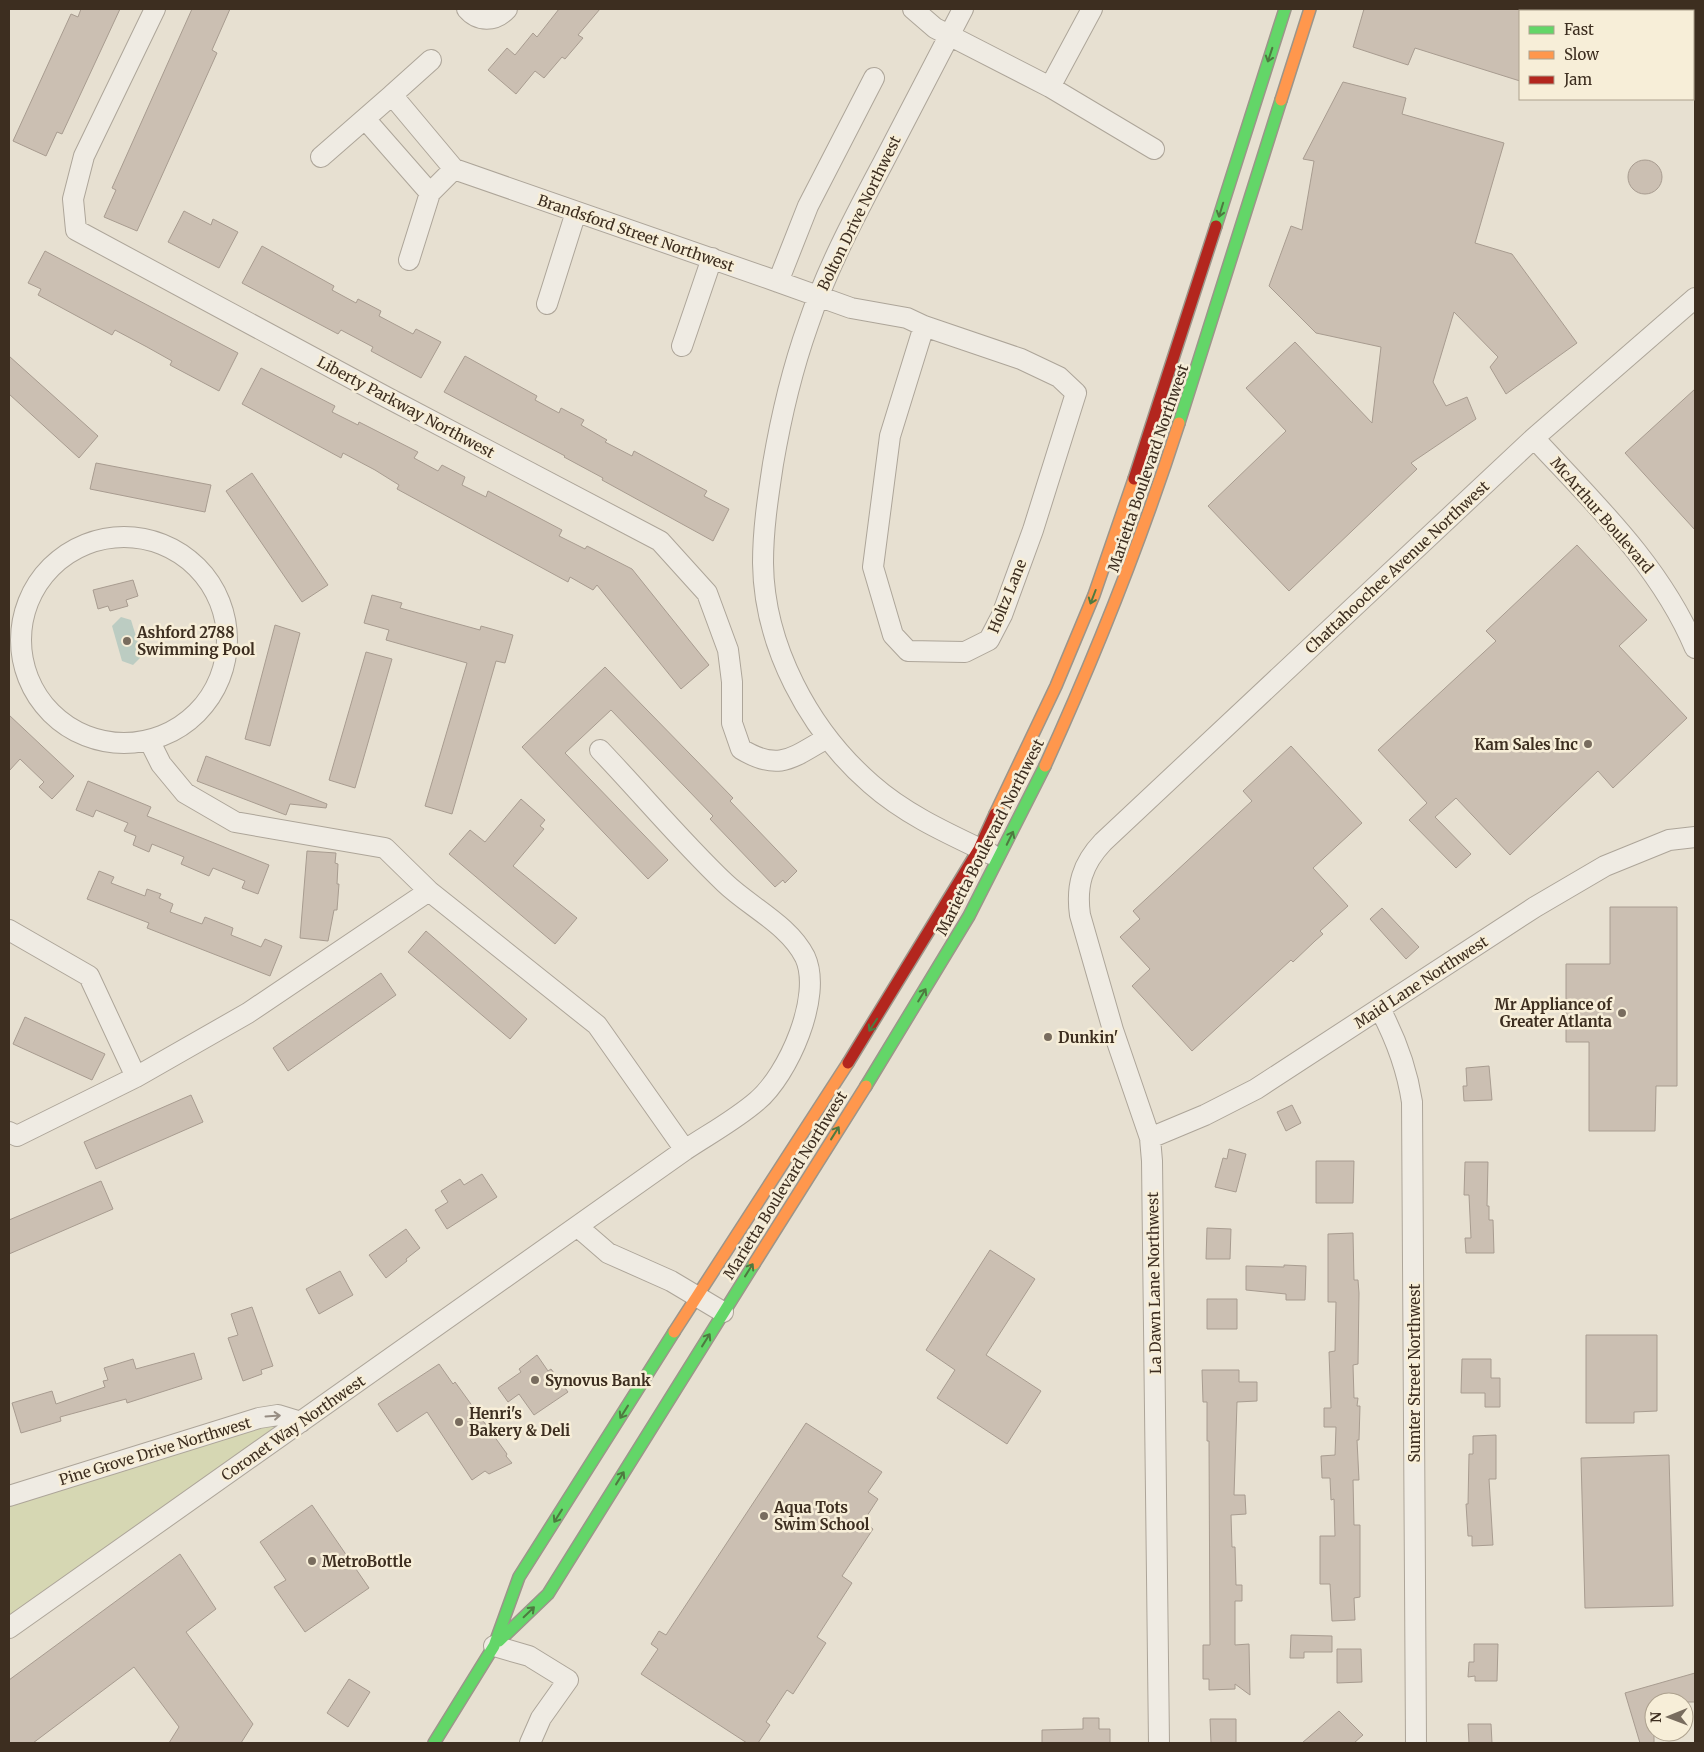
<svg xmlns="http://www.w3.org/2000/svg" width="1704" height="1752" viewBox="0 0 1704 1752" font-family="Merriweather,serif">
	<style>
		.green { fill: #d6d7b3 }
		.water { fill: #bcccc2 }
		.building { fill: #cbbfb2; stroke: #a89c90 }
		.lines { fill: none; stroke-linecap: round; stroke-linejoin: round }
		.street-casing { stroke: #ada599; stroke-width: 22 }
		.fast-casing { stroke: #9c958a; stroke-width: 14 }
		.slow-casing { stroke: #9c958a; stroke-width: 14 }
		.jam-casing { stroke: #9c958a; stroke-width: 14 }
		.street { stroke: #efebe3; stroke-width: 20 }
		.fast { stroke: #63d668; stroke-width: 11 }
		.slow { stroke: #ff974d; stroke-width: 11 }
		.jam { stroke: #b3261e; stroke-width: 11 }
		.oneway { stroke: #4e7a40 }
		.oneway2 { stroke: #968c82 }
		.poi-dot { fill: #786c5e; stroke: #f7eed8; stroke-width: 2 }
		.labels { text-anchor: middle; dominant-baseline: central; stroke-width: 5; stroke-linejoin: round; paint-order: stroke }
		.street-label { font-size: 15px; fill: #3d2e20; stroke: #f7eed8 }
		.poi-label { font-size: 15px; font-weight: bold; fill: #3d2e20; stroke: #f7eed8; text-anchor: start }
	</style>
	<rect width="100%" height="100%" fill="#e7e0d1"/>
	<path class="green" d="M288 1417 9 1622V1501Z"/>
	<path class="water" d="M121 617 131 620 142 656 133 665 122 661 112 626Z"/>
	<path class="building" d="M81 9H120L62 134 57 132 46 156 13 141 71 14 78 17Z
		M192 9H230L212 50 217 53 137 231 104 217 116 190 112 188Z
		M559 9H600L578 35 583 38 565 59 562 57 544 78 535 71 516 94 488 70 507 48 515 55 533 33 537 37Z
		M1364 9H1520V81L1415 48 1408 65 1353 47Z
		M1343 82 1406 98 1402 114 1504 143 1475 243 1512 254 1577 343 1506 394 1490 367 1498 357 1454 312 1433 382 1446 406 1467 397 1476 419 1411 463 1417 469 1289 591 1208 506 1286 431 1246 388 1295 342 1372 423 1381 347 1316 333 1269 286 1291 226 1302 230 1314 161 1303 159Z
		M1628 177a17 17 0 1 1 34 0a17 17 0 1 1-34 0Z
		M184 211 211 225 213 219 238 232 219 268 168 242Z
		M262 246 334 286 332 290 356 303 358 299 381 311 379 316 413 334 416 329 441 342 421 378 371 351 373 347 341 330 338 334 242 283Z
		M45 251 238 353 219 391 170 365 172 361 147 347 115 330 112 335 38 295 41 289 28 283Z
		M9 356 98 436 79 458 9 394Z
		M465 356 537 396 535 400 559 413 561 408 584 420 581 425 607 440 605 442 632 456 634 451 707 491 704 496 729 509 713 541 602 480 603 478 564 457 565 456 444 392Z
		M261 368 335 406 332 412 358 425 359 422 418 452 414 458 438 471 442 465 465 477 462 485 486 497 488 491 562 530 559 536 585 549 587 546 632 569 709 665 681 689 597 585 593 590 570 577 568 582 397 489 399 485 375 470 343 453 341 458 242 404Z
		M1695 389V530L1625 453Z
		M96 463 211 485 205 512 90 489Z
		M252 473 328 585 302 602 226 491Z
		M1577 545 1647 620 1619 646 1687 718 1613 788 1598 771 1510 855 1456 798 1435 817 1471 854 1456 868 1409 820 1427 803 1378 750 1496 641 1486 631Z
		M133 580 138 596 126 600 128 606 110 611 108 606 98 609 93 590Z
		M372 595 402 603 400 608 480 630 481 626 513 635 505 663 496 661 452 814 425 806 467 663 386 640 389 630 364 623Z
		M275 625 300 633 270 746 245 739Z
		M366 652 392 659 355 788 329 780Z
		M605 667 733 798 730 801 797 871 785 883 783 880 775 887 710 819 713 816 611 710 565 753 668 860 648 879 522 747Z
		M9 715 74 776 52 799 39 787 44 782 20 759 9 771Z
		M1291 746 1362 823 1313 868 1348 906 1320 931 1323 934 1315 941 1293 962 1291 960 1192 1051 1132 986 1150 969 1120 937 1140 919 1133 911 1252 801 1243 791Z
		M206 756 327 804 326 808 290 804 286 815 197 781Z
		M88 781 151 807 147 816 269 865 258 894 242 888 245 881 213 868 209 876 181 864 184 857 152 844 149 852 133 845 136 836 124 831 128 823 96 810 93 817 76 810Z
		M521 799 545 820 540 826 544 829 513 866 577 918 555 944 449 854 470 830 485 842Z
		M307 851 336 853 335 863 338 864 337 884H339L337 910H334L328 941 300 938Z
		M99 871 114 877 111 883 145 896 147 889 161 894 159 898 173 904 170 912 202 924 205 917 233 928 231 935 261 947 265 939 282 946 270 976 147 928 149 923 87 899Z
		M1610 907H1677V1086H1656L1655 1131H1589V1042H1566V964H1610Z
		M1382 908 1419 947 1406 959 1370 919Z
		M426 931 527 1019 510 1039 408 952Z
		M381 973 396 995 288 1071 273 1048Z
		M25 1017 105 1054 92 1080 13 1044Z
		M1489 1066 1492 1100 1464 1101 1463 1086H1467L1466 1068Z
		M191 1095 203 1122 96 1169 84 1142Z
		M1292 1105 1301 1123 1286 1131 1277 1112Z
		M1229 1149 1246 1154 1236 1192 1215 1187 1223 1158 1227 1159Z
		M1316 1161H1354L1353 1203H1316Z
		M1465 1162H1488L1487 1206H1489V1220H1493L1494 1253H1466L1465 1238H1471L1469 1195H1464Z
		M482 1174 497 1197 447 1229 435 1210 448 1202 441 1191 460 1179 464 1185Z
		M101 1181 113 1209 9 1254V1220Z
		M1207 1228 1231 1229 1230 1259H1206Z
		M406 1229 420 1248 406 1259 407 1261 386 1278 369 1255Z
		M1353 1233 1354 1280H1358L1359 1293 1358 1364 1353 1365 1354 1398H1358L1357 1406H1360L1359 1440H1357L1359 1480H1353L1354 1525H1360V1597L1354 1598 1355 1620 1332 1621 1330 1584H1320V1536H1335L1334 1499 1331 1500 1330 1478H1322L1321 1456 1335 1455 1336 1427H1324V1408H1331L1329 1352 1335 1351 1336 1302H1328V1234Z
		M990 1250 1035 1279 986 1355 1041 1391 1007 1444 937 1398 955 1370 926 1350Z
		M1284 1265 1306 1266 1305 1300H1286V1294L1246 1290V1266L1284 1267Z
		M340 1271 353 1295 319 1314 306 1289Z
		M1207 1299H1237V1329H1207Z
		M252 1307 273 1366 261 1370 262 1374 243 1381 228 1338 238 1335 231 1314Z
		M1586 1335H1657V1411L1634 1412V1423H1586Z
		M194 1353 202 1379 127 1403 126 1399 60 1417 61 1421 21 1433 12 1403 52 1391 56 1404 105 1387 103 1381 108 1380 104 1368 133 1359 136 1369Z
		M537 1355 548 1371 551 1369 568 1392 534 1415 519 1394 508 1402 498 1388 521 1372 519 1369Z
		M1462 1359H1491V1378H1500V1407H1485V1393H1461Z
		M439 1364 453 1384 455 1382 507 1454 506 1456 512 1463 489 1474 485 1471 472 1480 427 1412 397 1432 378 1404Z
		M1202 1370H1239V1382H1257V1401L1237 1402 1234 1495H1245L1246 1514 1231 1515 1232 1547H1235L1236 1585H1242V1601H1235V1645L1249 1644 1250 1695 1235 1684V1689L1209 1690V1679H1203V1645H1210L1209 1441H1207V1402H1203Z
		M806 1423 882 1472 868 1492 878 1499 863 1522 873 1529 842 1576 852 1583 817 1637 826 1643 793 1694 787 1690 766 1722 770 1725 758 1743H747L641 1674 658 1649 651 1644 659 1631 666 1635Z
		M1496 1435V1479H1489L1493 1545 1472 1546V1536H1468L1466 1504H1468L1469 1454H1473V1436Z
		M1669 1455 1673 1606 1585 1608 1581 1458Z
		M312 1505 369 1588 305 1632 274 1587 286 1580 260 1542Z
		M180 1554 216 1609 186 1632 253 1724 241 1743H169L179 1727 134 1667 33 1743H9V1680Z
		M1291 1635 1332 1636V1652H1304V1658H1290Z
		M1474 1644H1498L1497 1681H1475V1676L1468 1677 1469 1662H1474Z
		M1337 1649H1361L1362 1682 1337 1683Z
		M1695 1673V1702H1654V1743H1640L1625 1693Z
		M349 1679 370 1692 348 1727 327 1713Z
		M1339 1711 1363 1735 1354 1743H1302Z
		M1083 1718H1099V1729H1110V1743H1042V1730L1083 1729Z
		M1210 1719H1236V1743H1211Z
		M1468 1724H1491L1492 1743H1469Z"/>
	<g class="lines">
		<defs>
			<path id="street" d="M155 9 84 156 73 199 76 230 388 398 660 541 707 593 728 650 732 682V723L741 749C779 772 792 758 827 738
				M467 9C478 22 495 22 507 9
				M913 9 935 28 1050 87 1154 149
				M963 9C937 60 910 111 883 163 855 216 827 268 808 325 792 370 781 417 773 464 768 497 763 529 763 563 764 646 809 730 871 784 906 815 949 834 991 854
				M431 60 392 95 454 169 773 280 851 308 907 318 924 326 1021 359 1059 377 1076 393 1033 530 1002 615 989 640 965 652 908 651 893 635 873 567 890 436 924 326
				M1050 87 1092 9
				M366 120 430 193 454 169
				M321 157 392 95
				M409 260 430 193
				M778 282 808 206 874 78
				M547 304 576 212
				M682 346 712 258
				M1534 438C1594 503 1660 565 1695 648
				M21 640a103 103 0 1 1 206 0a103 103 0 1 1-206 0Z
				M149 740 161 764 185 793 235 822 385 848 429 891 597 1025 685 1150
				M9 930 89 976 136 1077
				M1380 1009C1396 1039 1407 1069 1412 1102L1416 1743
				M9 1132 17 1136 136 1077 248 1013 429 891
				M1150 1138 1205 1115 1256 1089 1535 907 1605 866 1669 840 1695 837
				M578 1227 608 1253 671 1281 723 1312
				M9 1496 259 1418 278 1415 301 1422
				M9 1628 685 1150C709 1134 735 1120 757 1101 788 1075 823 996 805 957 789 925 750 907 725 883 681 841 642 794 600 750
				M494 1646 529 1656 568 1680 541 1718 530 1743
				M1159 1743 1152 1161 1150 1138 1113 1030 1080 915C1076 886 1082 864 1103 842L1534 438 1695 298"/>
			<path id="fast" d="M1216 226 1285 9
				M1179 423 1281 100
				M866 1086 969 916 1045 766
				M499 1641 548 1594 754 1264
				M434 1743 494 1646 519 1577 674 1332"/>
			<path id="slow" d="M1281 100 1310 9
				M1045 766C1096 654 1141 541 1179 423
				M995 814 1056 686 1094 595 1134 479
				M754 1264 866 1086
				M674 1332 848 1063"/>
			<path id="jam" d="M1134 479 1216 226
				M848 1063 979 849 995 814"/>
		</defs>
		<use href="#street" class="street-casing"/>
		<use href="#fast" class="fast-casing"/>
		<use href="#slow" class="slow-casing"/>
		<use href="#jam" class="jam-casing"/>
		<use href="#street" class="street"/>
		<use href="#fast" class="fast"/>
		<use href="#slow" class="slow"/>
		<use href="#jam" class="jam"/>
	</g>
	<defs><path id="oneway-shaft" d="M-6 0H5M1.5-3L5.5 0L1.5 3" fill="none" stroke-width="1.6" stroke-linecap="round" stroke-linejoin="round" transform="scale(1.25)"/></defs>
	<g class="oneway">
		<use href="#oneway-shaft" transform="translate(1270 55) rotate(108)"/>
		<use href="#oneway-shaft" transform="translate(1221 210) rotate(107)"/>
		<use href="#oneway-shaft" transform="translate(1093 597) rotate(111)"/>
		<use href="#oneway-shaft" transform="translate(1010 838) rotate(-64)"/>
		<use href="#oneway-shaft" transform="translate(922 995) rotate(-59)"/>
		<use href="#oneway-shaft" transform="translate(873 1025) rotate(123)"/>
		<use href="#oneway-shaft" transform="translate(835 1133) rotate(-58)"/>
		<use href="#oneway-shaft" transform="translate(749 1270) rotate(-58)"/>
		<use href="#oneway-shaft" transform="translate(706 1340) rotate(-58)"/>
		<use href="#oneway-shaft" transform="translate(624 1412) rotate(122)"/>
		<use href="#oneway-shaft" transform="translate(620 1478) rotate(-58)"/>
		<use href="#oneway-shaft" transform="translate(558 1516) rotate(122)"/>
		<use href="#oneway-shaft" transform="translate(529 1612) rotate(-44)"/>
	</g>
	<use class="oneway2" href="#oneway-shaft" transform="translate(273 1416) rotate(-4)"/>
	<g class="poi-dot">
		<circle cx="127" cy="641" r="5"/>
		<circle cx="1588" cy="744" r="5"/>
		<circle cx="1622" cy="1013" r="5"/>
		<circle cx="1048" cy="1037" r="5"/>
		<circle cx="535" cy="1380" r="5"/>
		<circle cx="459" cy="1422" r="5"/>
		<circle cx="764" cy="1516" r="5"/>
		<circle cx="312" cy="1561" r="5"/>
	</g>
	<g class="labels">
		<g class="street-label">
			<text transform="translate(859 213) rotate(-64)">Bolton Drive Northwest</text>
			<text transform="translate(636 233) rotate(19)">Brandsford Street Northwest</text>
			<text transform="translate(406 407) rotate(28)">Liberty Parkway Northwest</text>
			<text transform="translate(1148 468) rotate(-71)">Marietta Boulevard Northwest</text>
			<text transform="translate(1602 515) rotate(49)">McArthur Boulevard</text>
			<text transform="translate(1397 567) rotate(-43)">Chattahoochee Avenue Northwest</text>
			<text transform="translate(1007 596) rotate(-68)">Holtz Lane</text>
			<text transform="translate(990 837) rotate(-63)">Marietta Boulevard Northwest</text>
			<text transform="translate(1421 982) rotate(-33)">Maid Lane Northwest</text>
			<text transform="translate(785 1185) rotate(-58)">Marietta Boulevard Northwest</text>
			<text transform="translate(1154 1283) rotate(-91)">La Dawn Lane Northwest</text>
			<text transform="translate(1414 1373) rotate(-90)">Sumter Street Northwest</text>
			<text transform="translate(293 1428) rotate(-35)">Coronet Way Northwest</text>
			<text transform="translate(155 1451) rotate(-17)">Pine Grove Drive Northwest</text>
		</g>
		<g class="poi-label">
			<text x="137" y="632">Ashford 2788<tspan x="137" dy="17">Swimming Pool</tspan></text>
			<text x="1578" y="744" text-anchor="end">Kam Sales Inc</text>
			<text x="1612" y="1004" text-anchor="end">Mr Appliance of<tspan x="1612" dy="17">Greater Atlanta</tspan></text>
			<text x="1058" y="1037">Dunkin'</text>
			<text x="545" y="1380">Synovus Bank</text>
			<text x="469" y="1413">Henri's<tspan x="469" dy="17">Bakery &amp; Deli</tspan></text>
			<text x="774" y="1507">Aqua Tots<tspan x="774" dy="17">Swim School</tspan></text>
			<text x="322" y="1561">MetroBottle</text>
		</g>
	</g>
	<rect width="1704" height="1752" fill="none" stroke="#3d2e20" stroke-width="20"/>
	<rect x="1519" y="10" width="175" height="90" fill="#f7eed8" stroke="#ada18e"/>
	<rect x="1529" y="26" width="25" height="8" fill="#63d668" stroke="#ada18e"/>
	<text x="1564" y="35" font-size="15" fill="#3d2e20">Fast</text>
	<rect x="1529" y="51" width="25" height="8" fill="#ff974d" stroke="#ada18e"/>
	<text x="1564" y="60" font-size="15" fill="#3d2e20">Slow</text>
	<rect x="1529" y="76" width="25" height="8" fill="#b3261e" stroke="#ada18e"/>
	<text x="1564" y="85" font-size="15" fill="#3d2e20">Jam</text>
	<g transform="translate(1669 1717) rotate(269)"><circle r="24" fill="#f7eed8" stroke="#ada18e"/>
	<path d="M0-4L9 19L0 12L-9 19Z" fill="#786c5e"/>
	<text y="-8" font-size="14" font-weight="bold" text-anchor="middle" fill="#3d2e20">N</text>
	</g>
</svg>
